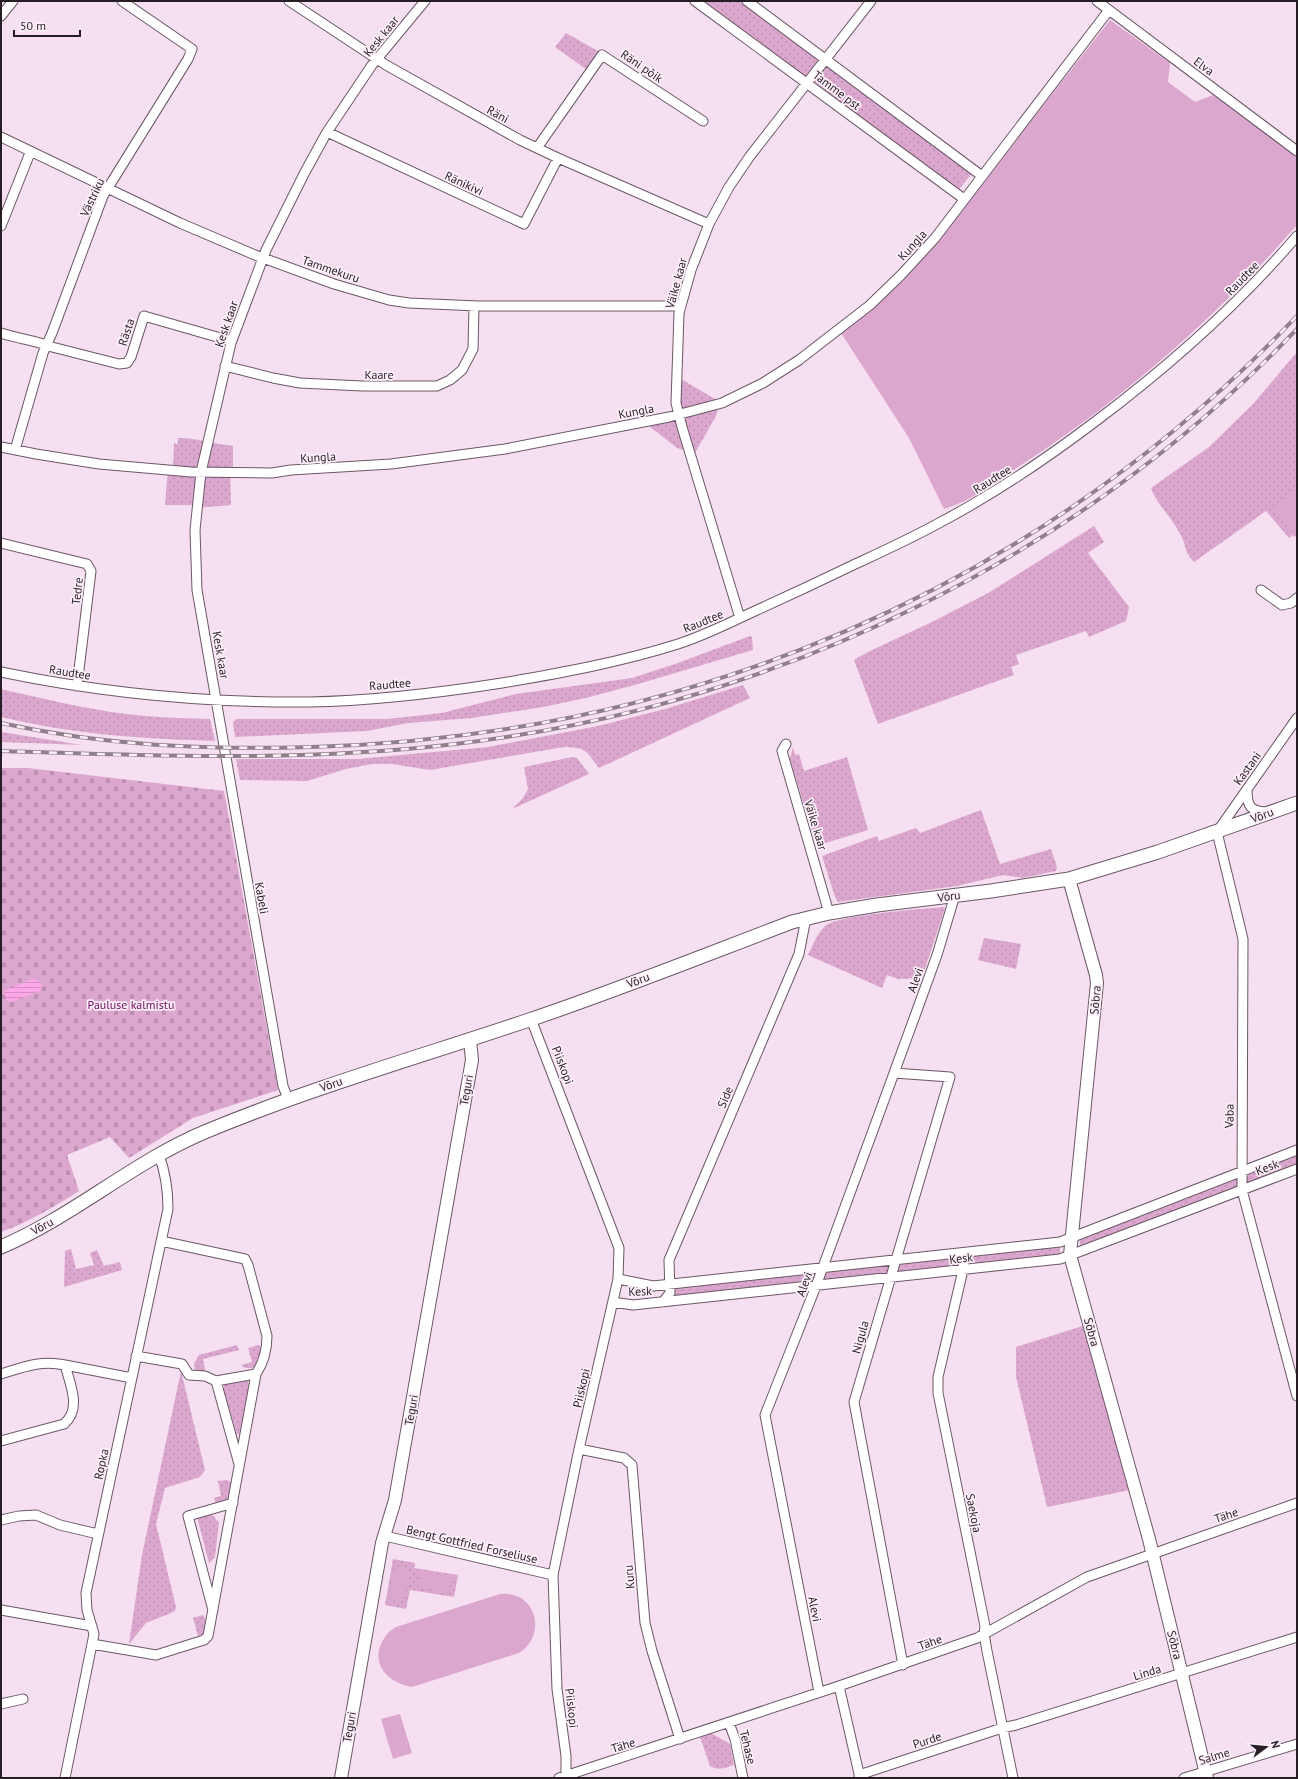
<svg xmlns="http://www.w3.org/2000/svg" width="1298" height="1779" viewBox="0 0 1298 1779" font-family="'PT Sans',sans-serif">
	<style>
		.grass { fill: url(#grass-dots) }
		.cemetery { fill: url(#cemetery-stones) }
		.garden { fill: #dca7cf }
		.water { fill: url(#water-rules) }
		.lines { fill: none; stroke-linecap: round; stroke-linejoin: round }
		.minor-casing { stroke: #6b5866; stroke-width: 11 }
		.tertiary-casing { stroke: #6b5866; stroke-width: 14 }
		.secondary-casing { stroke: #6b5866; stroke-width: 15 }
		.minor { stroke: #fff; stroke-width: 9 }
		.tertiary { stroke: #fff; stroke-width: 12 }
		.secondary { stroke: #fff; stroke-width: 13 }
		.rail-casing { stroke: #90808c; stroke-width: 4 }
		.rail { stroke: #fdeff9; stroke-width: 2.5; stroke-dasharray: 8; stroke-linecap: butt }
		.labels { text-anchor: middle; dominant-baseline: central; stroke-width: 3.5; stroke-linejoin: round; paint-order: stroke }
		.street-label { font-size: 12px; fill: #261e24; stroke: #fdeff9 }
		.park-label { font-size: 12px; fill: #6e0960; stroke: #fdeff9 }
	</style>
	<defs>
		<pattern id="grass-dots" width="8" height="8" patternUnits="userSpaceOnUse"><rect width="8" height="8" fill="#dca7cf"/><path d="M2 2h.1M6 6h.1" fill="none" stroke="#bd8fb2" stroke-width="1.8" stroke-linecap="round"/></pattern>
		<pattern id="cemetery-stones" width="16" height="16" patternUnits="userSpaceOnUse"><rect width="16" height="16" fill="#dca7cf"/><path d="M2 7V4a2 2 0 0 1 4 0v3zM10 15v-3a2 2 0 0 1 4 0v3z" fill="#bd8fb2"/></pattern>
		<pattern id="water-rules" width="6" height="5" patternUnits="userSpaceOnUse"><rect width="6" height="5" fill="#fba7e8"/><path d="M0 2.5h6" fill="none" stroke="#d78fc7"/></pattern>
	</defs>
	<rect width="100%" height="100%" fill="#f6dff0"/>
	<path class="grass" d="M701 1H745L973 172 957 192Z
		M566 33 603 54 590 72 555 47Z
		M1297 352V531L1289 538 1266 511 1194 562C1183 551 1187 545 1180 534 1172 517 1157 505 1151 488L1209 447 1253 404Z
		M676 376 720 402 716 416 691 460 688 451 677 448 644 422 678 415Z
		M178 438C197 438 215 444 233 446V471H230L231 505 196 508V505H165L168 469H173L174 443 178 444Z
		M1094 526 1104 542 1088 553 1129 607 1126 621 1089 637 1086 631 1016 655 1019 664 1011 667 1014 675 878 724 854 660 868 652 934 621 990 592Z
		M750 636 752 637 753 650 638 684 586 698 543 707 472 718 408 723 367 731 235 737 233 723 236 719H387L442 713 516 694 632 678 678 663Z
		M743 685 750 698 599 768C586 751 586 747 564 747L430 770 392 764H372L346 769 307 781 240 780 236 759H358L488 747 598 726 665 709Z
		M1 689C49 700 97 712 146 716 167 718 189 718 210 719L215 741C144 739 71 734 1 717Z
		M1 732 82 745 1 742Z
		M793 747 795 755 799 754 804 771 847 757 868 830 819 845 815 841 790 759Z
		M572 757 577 758 589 774 512 809 523 798 528 789 524 767Z
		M981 810 1000 864 1051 849 1057 867 1056 871 1023 878 1003 875 957 886 838 902 835 897 822 856 877 836 879 841 916 828 920 833Z
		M943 907 945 908 922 978 898 979 887 975 882 988 808 955C813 945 817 934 825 926 838 915 922 909 943 907Z
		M984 938 1021 944 1016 969 978 960Z
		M1297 1150V1169L1080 1251V1239L1084 1233Z
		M1060 1242V1259L670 1301 677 1283Z
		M71 1249 76 1269 94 1265 90 1253 97 1250 104 1266 120 1262 122 1270 64 1287 65 1251Z
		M1089 1324 1135 1489 1047 1507 1016 1377V1347Z
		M237 1345 239 1350 203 1359 206 1374 195 1372 194 1364 199 1355Z
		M259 1345 262 1350 256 1367C251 1369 245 1369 241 1365L252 1362 248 1348Z
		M181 1371 205 1470 200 1477 165 1488 156 1524 176 1607 175 1611 171 1613 146 1623 129 1644 142 1555Z
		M246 1378 249 1384 240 1433 237 1435 224 1391V1385Z
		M227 1480 233 1483 230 1500 216 1504 214 1498 221 1496 218 1481Z
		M211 1513 219 1523 215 1557 209 1563 197 1517Z
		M393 1559 415 1563 414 1568 458 1575 454 1597 410 1590 406 1609 385 1605Z
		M203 1615C207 1620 205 1628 204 1634L198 1636 193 1618Z
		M711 1733 730 1744 734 1765C726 1768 718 1771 710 1766L700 1737Z"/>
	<path class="cemetery" d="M1 768H28L224 791 278 1090 193 1118 129 1158 110 1137 67 1155 79 1191C54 1207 29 1222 1 1232Z"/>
	<path class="garden" d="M1110 20 1170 63 1168 82 1195 102 1213 95 1297 157V225C1217 317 1121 401 1018 467 996 482 971 501 944 509L909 438 841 333C902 289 947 230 993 171 1032 120 1071 70 1110 20Z
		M1297 486V535L1294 537 1273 508Z
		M395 1567 409 1570 404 1601 389 1598Z
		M420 1572 451 1577 449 1592 418 1587Z
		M500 1594C536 1590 548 1634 519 1653L412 1687C383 1682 367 1658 388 1633 391 1630 393 1629 396 1627Z
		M400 1714 412 1753 393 1759 381 1719Z"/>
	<path class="water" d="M36 978 42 985 40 991 11 1002 7 1001 4 993 6 990 32 979Z"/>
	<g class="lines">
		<defs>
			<path id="minor" d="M289 1 386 65 520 140 558 158 709 224
				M695 1 964 199
				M747 1 982 176
				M1097 1 1297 151
				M1 16 13 1
				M327 132 524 224 558 158
				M1 137 180 223 255 255 334 284 389 300 409 303 478 306H681
				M537 148 602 55 703 121
				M1 226 30 153
				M1 333C18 339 36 340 52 347L119 364 127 363 131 357 144 316 231 341
				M225 366 273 378 300 383 362 386H437L450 380 462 370 473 349 474 306
				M1 447 36 454 99 464 191 472 272 473 291 470 391 464 505 449 669 417 722 403 763 383 799 360 870 305 901 275 935 238 1109 10
				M15 450 43 353 52 333 103 196 188 59 192 49 122 1
				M1 543 87 564 91 571 77 686
				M1261 590 1282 605 1291 603 1297 598
				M740 618 682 427 676 403 679 313 691 270 709 224 729 187 750 156 871 1
				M1 672C102 693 205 703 309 702 373 701 438 693 502 683 561 673 621 662 678 644 706 635 731 622 757 610 788 596 818 582 849 567 879 553 910 539 939 523 994 494 1046 459 1096 421 1169 366 1237 306 1297 236
				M1297 718 1217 832 1243 939 1242 1190 1297 1396
				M786 744 782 751 829 913
				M1247 789C1247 806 1250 812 1268 812
				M531 1019 619 1248 618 1279 579 1449 553 1575 557 1689 566 1756V1778
				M894 1073 950 1077 854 1402 903 1665
				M288 1099 283 1086 197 590 195 530 201 472 231 343 266 250 305 172 327 132 372 65 425 1
				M964 1253 963 1270 938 1377V1393L985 1626 984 1634 987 1651 1013 1778
				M618 1279 653 1286 1060 1242 1297 1150
				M613 1302 633 1305 1060 1259 1297 1169
				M663 1302 670 1293 669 1260 799 954 806 918
				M136 1356 182 1364 189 1375 205 1376 216 1381
				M65 1365 132 1378
				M1 1374C24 1367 40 1360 65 1365 70 1384 82 1409 64 1424L1 1441
				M579 1449 624 1458 632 1465 645 1623 652 1651 680 1739
				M239 1464 216 1381 256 1374
				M1 1520 19 1516 36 1515 60 1525 98 1534
				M385 1536 553 1575
				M1 1610 92 1626
				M213 1610 188 1516 233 1503
				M92 1644 156 1655 204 1640 208 1636 256 1374C264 1362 267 1350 267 1336L248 1265 245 1259 161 1241
				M839 1686 860 1778
				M819 1692 765 1415 816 1286 916 1013 937 955 955 895
				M1 1704 23 1699
				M729 1723 735 1739 743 1778
				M859 1775 1002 1728 1016 1725 1297 1637
				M65 1778 94 1634 87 1610 86 1593 168 1209C168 1190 166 1174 159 1155
				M559 1778 839 1686 977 1638 1087 1577 1297 1503
				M1184 1778 1297 1744"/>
			<path id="tertiary" d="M1069 879 1096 975 1097 983 1070 1255 1149 1539 1207 1778
				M341 1778 382 1543 395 1500 472 1060 470 1040"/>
			<path id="secondary" d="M1 1247C74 1216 134 1161 207 1131 313 1087 422 1056 529 1020 618 990 705 955 792 922L829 913 877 905 991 891 1069 879 1158 852 1297 803"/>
		</defs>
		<use href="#minor" class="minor-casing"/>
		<use href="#tertiary" class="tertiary-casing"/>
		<use href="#secondary" class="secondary-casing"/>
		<use href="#minor" class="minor"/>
		<use href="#tertiary" class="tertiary"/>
		<use href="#secondary" class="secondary"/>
		<defs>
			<path id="rail" d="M1 723C106 746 205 750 312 747 690 736 1035 590 1297 316
				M1 751C152 756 305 762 455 744 771 707 1077 560 1297 329"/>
		</defs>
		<use href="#rail" class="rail-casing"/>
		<use href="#rail" class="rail"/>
	</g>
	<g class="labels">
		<g class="street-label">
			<text transform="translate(381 36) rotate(-51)">Kesk kaar</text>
			<text transform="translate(642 66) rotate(34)">Räni põik</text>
			<text transform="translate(1204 66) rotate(37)">Elva</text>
			<text transform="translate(837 90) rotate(37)">Tamme pst</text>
			<text transform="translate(498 114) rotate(29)">Räni</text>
			<text transform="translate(464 183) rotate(25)">Ränikivi</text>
			<text transform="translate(92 197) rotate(-65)">Västriku</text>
			<text transform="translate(912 245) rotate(-48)">Kungla</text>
			<text transform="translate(331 269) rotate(19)">Tammekuru</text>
			<text transform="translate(1242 278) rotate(-46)">Raudtee</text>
			<text transform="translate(676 283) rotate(-75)">Väike kaar</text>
			<text transform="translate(226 324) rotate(-71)">Kesk kaar</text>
			<text transform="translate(126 332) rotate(-72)">Rästa</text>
			<text x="379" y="374">Kaare</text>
			<text transform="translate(636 411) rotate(-11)">Kungla</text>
			<text transform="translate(318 457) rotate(-4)">Kungla</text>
			<text transform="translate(992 479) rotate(-32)">Raudtee</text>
			<text transform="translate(77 591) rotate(-84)">Tedre</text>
			<text transform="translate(703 621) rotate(-22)">Raudtee</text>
			<text transform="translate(221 655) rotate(80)">Kesk kaar</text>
			<text transform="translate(70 672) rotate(9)">Raudtee</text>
			<text transform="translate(390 684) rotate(-5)">Raudtee</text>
			<text transform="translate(1247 768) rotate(-54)">Kastani</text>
			<text transform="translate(1262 815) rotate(-21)">Võru</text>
			<text transform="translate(816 825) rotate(73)">Väike kaar</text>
			<text transform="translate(949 896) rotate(-7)">Võru</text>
			<text transform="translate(262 898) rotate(80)">Kabeli</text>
			<text transform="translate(638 980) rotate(-21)">Võru</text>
			<text transform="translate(915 980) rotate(-70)">Alevi</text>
			<text transform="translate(1095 1000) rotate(-85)">Sõbra</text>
			<text transform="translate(563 1065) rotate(69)">Piiskopi</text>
			<text transform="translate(331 1084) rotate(-19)">Võru</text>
			<text transform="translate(466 1090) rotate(-80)">Teguri</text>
			<text transform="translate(725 1097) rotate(-67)">Side</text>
			<text transform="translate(1229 1116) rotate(-89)">Vaba</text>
			<text transform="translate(1267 1167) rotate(-21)">Kesk</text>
			<text transform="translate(42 1226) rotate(-29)">Võru</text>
			<text transform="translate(961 1258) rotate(-6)">Kesk</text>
			<text transform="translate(804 1284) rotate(-70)">Alevi</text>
			<text transform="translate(640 1291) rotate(-3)">Kesk</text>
			<text transform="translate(1092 1332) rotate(75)">Sõbra</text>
			<text transform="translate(860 1337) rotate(-74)">Nigula</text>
			<text transform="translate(581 1388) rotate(-77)">Piiskopi</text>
			<text transform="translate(411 1410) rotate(-80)">Teguri</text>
			<text transform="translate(101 1464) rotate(-78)">Ropka</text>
			<text transform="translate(974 1513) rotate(79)">Saekoja</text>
			<text transform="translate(1226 1515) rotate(-19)">Tähe</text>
			<text transform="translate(472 1544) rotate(13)">Bengt Gottfried Forseliuse</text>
			<text transform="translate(629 1577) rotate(-95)">Kuru</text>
			<text transform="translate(815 1609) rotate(79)">Alevi</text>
			<text transform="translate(930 1642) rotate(-20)">Tähe</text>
			<text transform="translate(1175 1645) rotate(76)">Sõbra</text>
			<text transform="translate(1147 1672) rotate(-17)">Linda</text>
			<text transform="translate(572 1708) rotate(83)">Piiskopi</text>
			<text transform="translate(349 1727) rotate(-80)">Teguri</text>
			<text transform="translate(927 1740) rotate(-18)">Purde</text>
			<text transform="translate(623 1745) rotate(-18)">Tähe</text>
			<text transform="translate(748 1747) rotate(76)">Tehase</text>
			<text transform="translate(1214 1756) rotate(-17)">Salme</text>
		</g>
		<g class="park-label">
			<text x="131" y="1004">Pauluse kalmistu</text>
		</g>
	</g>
	<rect width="1298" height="1779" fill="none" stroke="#261e24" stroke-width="4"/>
	<g transform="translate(1266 1747) rotate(74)" stroke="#fdeff9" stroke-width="3" paint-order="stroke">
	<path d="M0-3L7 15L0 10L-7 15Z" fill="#261e24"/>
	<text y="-6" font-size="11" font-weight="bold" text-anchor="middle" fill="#261e24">N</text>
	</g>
	<path d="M14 30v6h66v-6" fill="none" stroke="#261e24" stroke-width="2"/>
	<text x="20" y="30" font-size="12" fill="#261e24" stroke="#fdeff9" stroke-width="3" paint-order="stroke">50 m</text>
</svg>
